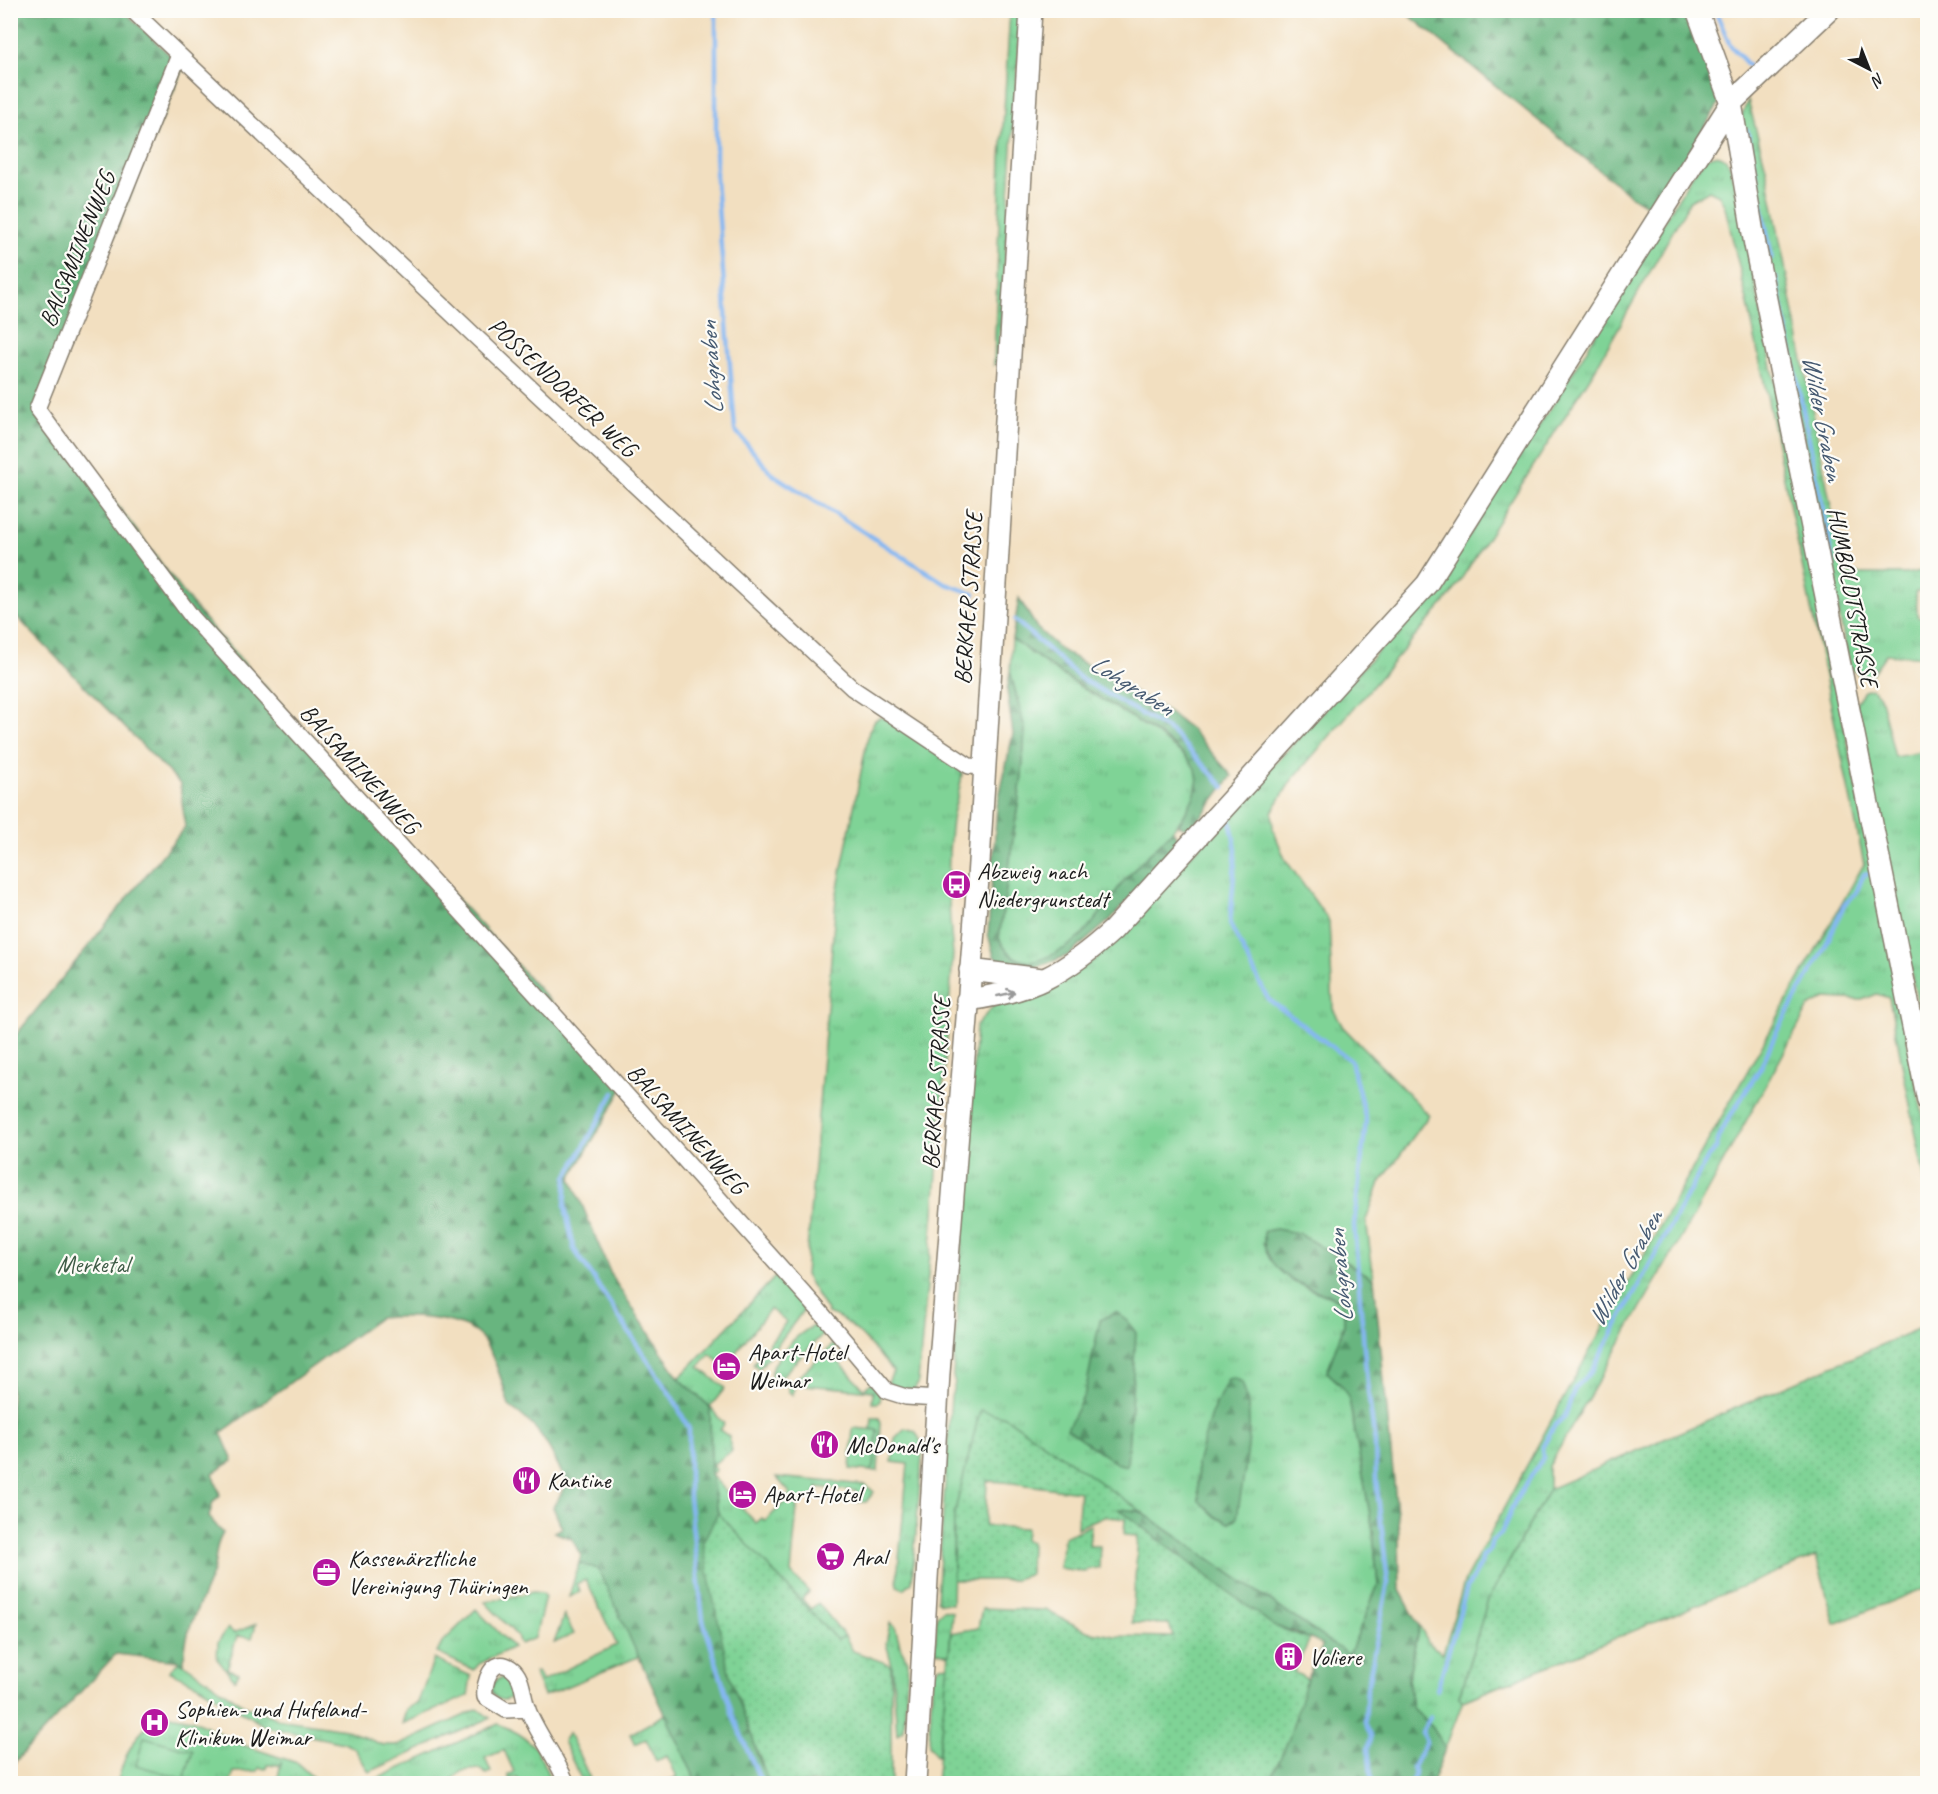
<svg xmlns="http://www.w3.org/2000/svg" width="1938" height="1794" viewBox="0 0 1938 1794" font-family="Caveat,sans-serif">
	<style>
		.grass { fill: url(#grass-tufts); stroke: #4e7859; stroke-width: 1.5 }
		.forest { fill: url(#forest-firs); stroke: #42684e; stroke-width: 1.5 }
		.park { fill: #7fd396; stroke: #4e7859; stroke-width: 1.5 }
		.garden { fill: url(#garden-dots); stroke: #4e7859; stroke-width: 1.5 }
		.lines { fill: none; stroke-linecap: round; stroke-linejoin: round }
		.stream { stroke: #85b7f1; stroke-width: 4.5 }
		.street-casing { stroke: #877e6e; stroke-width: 18 }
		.secondary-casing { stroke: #877e6e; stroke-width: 24 }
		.street { stroke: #fff; stroke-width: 15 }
		.secondary { stroke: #fff; stroke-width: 21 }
		.oneway { stroke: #999 }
		.labels { text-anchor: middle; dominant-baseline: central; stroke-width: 4.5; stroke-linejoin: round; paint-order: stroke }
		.street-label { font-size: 24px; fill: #1c1c1c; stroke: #fdfcf7 }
		.poi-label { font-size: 24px; fill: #1c1c1c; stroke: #fdfcf7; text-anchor: start }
		.park-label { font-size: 24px; fill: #3f5c47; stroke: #fdfcf7 }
		.water-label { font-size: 26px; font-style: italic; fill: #465a71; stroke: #fdfcf7 }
	</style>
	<defs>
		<pattern id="grass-tufts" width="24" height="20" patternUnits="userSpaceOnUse" patternTransform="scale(1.5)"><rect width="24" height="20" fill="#7fd396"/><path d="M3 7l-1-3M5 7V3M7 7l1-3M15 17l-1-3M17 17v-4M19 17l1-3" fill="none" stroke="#6db581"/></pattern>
		<pattern id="forest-firs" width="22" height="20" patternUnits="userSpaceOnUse" patternTransform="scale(1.5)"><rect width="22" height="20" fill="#67b57f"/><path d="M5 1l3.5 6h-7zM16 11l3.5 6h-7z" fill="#549267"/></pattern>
		<pattern id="garden-dots" width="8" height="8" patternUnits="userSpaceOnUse" patternTransform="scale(1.5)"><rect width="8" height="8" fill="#7fd396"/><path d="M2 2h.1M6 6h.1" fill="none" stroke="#6db581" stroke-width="1.8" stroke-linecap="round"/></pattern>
	</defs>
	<rect width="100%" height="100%" fill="#fdfcf7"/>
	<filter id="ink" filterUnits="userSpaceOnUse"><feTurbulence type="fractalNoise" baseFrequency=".0167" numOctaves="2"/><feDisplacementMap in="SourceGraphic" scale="12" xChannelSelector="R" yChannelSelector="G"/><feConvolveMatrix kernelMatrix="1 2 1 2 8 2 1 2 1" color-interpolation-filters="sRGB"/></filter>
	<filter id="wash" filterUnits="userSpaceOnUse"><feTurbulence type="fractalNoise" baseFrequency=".008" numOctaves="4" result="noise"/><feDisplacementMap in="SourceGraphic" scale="24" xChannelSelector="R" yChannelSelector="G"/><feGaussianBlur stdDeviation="1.35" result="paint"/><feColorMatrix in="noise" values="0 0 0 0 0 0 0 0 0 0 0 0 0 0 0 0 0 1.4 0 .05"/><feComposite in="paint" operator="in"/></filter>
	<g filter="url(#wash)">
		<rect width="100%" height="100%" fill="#f2dfc0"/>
		<path class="grass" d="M1010 11H1021L998 363 994 365 1001 160Z
			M1748 100 1766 168 1844 574H1905L1927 570V590L1915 592 1918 617 1927 616V657L1886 654 1871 675 1861 676 1850 668 1741 128V118Z
			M1713 155C1723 155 1727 159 1731 168L1748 248 1927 1137V1191L1889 998 1877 994 1862 1000 1825 998 1809 1007 1692 1219 1549 1466V1489L1488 1600 1459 1696 1463 1701 1445 1749 1433 1728 1412 1708 1408 1679 1419 1625 1430 1645 1443 1653 1465 1580 1565 1395 1864 864 1749 309 1725 207 1719 195 1709 190 1690 201 1594 371 1451 595 1291 781 1272 812 1273 829 1285 859 1329 921 1333 1009 1343 1027 1429 1115 1380 1183 1366 1220 1374 1279 1298 1233 1263 1243C1281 1284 1302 1285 1340 1301L1345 1315 1344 1325 1327 1372 1342 1386 1349 1399 1373 1531 1378 1585 1349 1656 1005 1417 981 1411 954 1515 952 1604 941 1603 937 1600 951 1397 955 1383 953 1377 976 1026 996 1003 1056 984 1096 959 1434 590 1559 395 1691 177 1706 158Z
			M1012 639C1034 655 1056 672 1079 686 1112 706 1145 724 1174 748 1180 752 1188 757 1192 762 1219 799 1145 856 1125 880 1106 902 1092 934 1067 950 1041 967 1013 968 999 938L1022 775 1025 729 1010 671Z
			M1872 689 1880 696 1895 757 1927 751V1049L1855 704 1864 691Z
			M881 717 889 720 962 770C962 788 954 803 952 820 946 865 948 908 953 954L934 1213 918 1381 913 1394 888 1383 893 1371C876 1352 854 1321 828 1313L805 1275 836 898 869 731 875 720Z
			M778 1274 802 1303 803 1311 759 1369 753 1364 786 1322 770 1309 725 1366 710 1354 699 1367 725 1388 710 1407 724 1424 720 1430 729 1437 732 1451 712 1465 716 1470 711 1475 756 1523 762 1518 765 1521 785 1502 790 1493 776 1477 866 1485 874 1492 866 1502H855L856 1491 817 1487 816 1498H798L791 1573 809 1592 802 1599 811 1609 818 1603 845 1636 837 1641 718 1513 711 1475 710 1407 679 1378Z
			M817 1324 826 1331 771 1387C766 1361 796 1334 817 1324Z
			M836 1342 839 1346 831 1353 864 1389 872 1382 879 1390 880 1401 877 1403H872L873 1391 794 1384 793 1395 788 1391V1386Z
			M872 1417 879 1418 881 1423 878 1471H870L874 1467 877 1430 871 1429Z
			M905 1428 915 1431 923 1445 912 1582 904 1589 898 1586 897 1580 908 1464 892 1462 895 1438Z
			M579 1563 598 1569 640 1656 544 1696 534 1673 537 1672 542 1681 617 1645 586 1580 576 1584 580 1592 569 1597Z
			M533 1592 542 1593 545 1597 535 1638 520 1644 517 1636 485 1602Z
			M476 1609 513 1647 479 1664 474 1670 437 1653 442 1643Z
			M943 1610 952 1612 949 1655 935 1651 937 1615Z
			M564 1615 574 1634 554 1643Z
			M890 1623 895 1626 901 1649 908 1661 904 1729 897 1734 892 1665 886 1643Z
			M256 1624 252 1638 237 1636 227 1669 239 1673 235 1680 217 1659 218 1642 228 1628 234 1633Z
			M434 1659 471 1676 468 1696 402 1724 406 1709 418 1702Z
			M180 1661 244 1705 278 1719 345 1729 383 1745H399L478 1709 490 1718 369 1772 355 1749 344 1743 266 1727 198 1685 169 1671Z
			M949 1665 938 1756H936L929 1745 933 1674 940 1666Z
			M492 1689a11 11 0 1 1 22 0a11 11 0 1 1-22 0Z
			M666 1714 697 1783 695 1784 662 1783 677 1777 667 1756 656 1761 646 1739 635 1744 630 1734Z
			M170 1715 192 1719 243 1745 297 1763 319 1783H277L281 1762V1765H267L266 1769 259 1768 258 1771 234 1772 230 1783 117 1784C124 1754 138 1723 170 1715Z
			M498 1724C535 1738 537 1749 552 1783H520L517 1777 510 1780 508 1775 514 1772 504 1750 485 1758 491 1772 486 1774 480 1769 462 1771 448 1783H376L374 1780Z
			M569 1733 592 1783H583L563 1741Z"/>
		<path class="forest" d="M11 11H124L183 68 44 408 198 612 625 1084 571 1178 612 1277 679 1378 710 1407 711 1475 718 1513 703 1542 757 1754 769 1783H697L598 1569 579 1563 581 1556 572 1539 554 1532 562 1528 553 1507 567 1484C549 1447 544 1430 509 1406 503 1384 496 1360 484 1341 467 1316 406 1315 379 1318L221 1433 233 1461 213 1473 220 1495 213 1502 209 1517 223 1533C213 1550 218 1558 212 1574 200 1606 184 1628 184 1664L179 1661 116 1654 11 1766V1041L185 827 180 784 11 611Z
			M1404 11H1687L1706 53 1719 103 1659 204 1651 208 1631 196Z
			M1019 598 1037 628 1061 650 1161 707 1191 729 1232 776 1191 830 1179 825C1186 810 1201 791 1197 774 1190 746 1103 701 1077 684 1055 670 1034 654 1012 639Z
			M1010 671 1025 729 1022 775 999 938C1007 956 1022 967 1042 959 1088 942 1096 916 1124 881 1139 863 1157 847 1173 831L1180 841 1110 920 1069 955 1032 969 1001 963 994 956 988 934 997 806 1013 734 1007 691Z
			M1276 1229 1298 1233 1374 1279 1399 1533 1400 1590 1419 1625 1408 1679 1412 1708 1433 1728 1445 1749 1432 1783H1269L1289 1738 1304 1684 1323 1645 1296 1632 1274 1626 1117 1508 1141 1512 1349 1655 1378 1585 1373 1531 1349 1399 1342 1386 1327 1372 1344 1325V1315L1340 1300C1308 1287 1260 1275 1264 1231Z
			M1116 1312 1128 1321 1136 1333 1127 1466 1116 1463 1067 1429 1085 1393 1100 1320Z
			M1234 1378 1242 1382C1258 1425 1243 1473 1237 1518L1229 1523 1216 1517 1199 1501 1197 1464 1211 1414 1228 1379Z"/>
		<path class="park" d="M853 1428 877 1430 874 1467 870 1471 850 1469Z
			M144 1737 193 1751 184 1779 136 1765Z"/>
		<path class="garden" d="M1927 1325V1587L1835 1624 1816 1556 1463 1701 1459 1697 1488 1600 1549 1489Z
			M980 1410 1005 1417 1141 1511 1118 1509 1274 1626 1310 1639 1294 1672 1307 1679 1289 1738 1269 1783H936L951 1633 978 1628 982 1608 1045 1610 1087 1631 1114 1636 1173 1637 1169 1624 1132 1623 1138 1536 1124 1535 1125 1519 1104 1516 1077 1528 1080 1492C1047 1489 1019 1482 987 1481L985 1526 1026 1528 1025 1541 1031 1542 1030 1574 1014 1580H953L954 1515Z
			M718 1513 837 1640 845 1636 853 1651 891 1665V1783H769L730 1677 711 1588 703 1542Z
			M1091 1525 1089 1546H1100L1099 1568 1087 1569 1086 1572 1059 1568 1064 1537Z"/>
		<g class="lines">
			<path class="stream" d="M716 10V180L735 430 772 474 946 584 974 594
				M1715 10 1730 45 1749 66
				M1747 130 1772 258
				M1776 278 1828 532 1833 565
				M1015 620 1080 678 1172 732 1224 787
				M1229 815 1236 849 1230 924 1268 999 1351 1061 1366 1121 1354 1225 1367 1383 1375 1442 1376 1479 1388 1583 1367 1689 1365 1723 1371 1735 1368 1748 1372 1784
				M614 1093 567 1177 565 1206 574 1249 674 1400 689 1429V1497L703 1620 733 1716 762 1784
				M1437 1690 1467 1588 1481 1564 1483 1556 1489 1551 1492 1541 1501 1534 1515 1501 1543 1458 1542 1448 1555 1425 1565 1416 1575 1388 1592 1371 1708 1157 1716 1148 1721 1131 1761 1067 1776 1033 1824 949 1844 905 1856 893 1864 874 1870 873
				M1411 1784 1415 1774 1413 1767 1426 1742 1422 1732 1430 1717"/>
		</g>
	</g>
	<g filter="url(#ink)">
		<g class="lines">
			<defs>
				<path id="street" d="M132 10 475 336 852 688 969 766 984 767
					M179 55 37 409 192 617 561 1022 818 1309 887 1391 906 1397 938 1399
					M528 1709 506 1710 485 1697C483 1683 492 1655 511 1668 524 1677 522 1696 528 1710 538 1735 557 1758 567 1784"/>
				<path id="secondary" d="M1697 10 1731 103 1755 245 1928 1101
					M970 970 1042 979
					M967 1000C1031 992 1066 973 1113 930L1427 584 1731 103 1829 10
					M915 1784 939 1373 978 879 1031 10"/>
			</defs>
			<use href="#street" class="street-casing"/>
			<use href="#secondary" class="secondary-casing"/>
			<use href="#street" class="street"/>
			<use href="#secondary" class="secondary"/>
		</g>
		<defs><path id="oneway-shaft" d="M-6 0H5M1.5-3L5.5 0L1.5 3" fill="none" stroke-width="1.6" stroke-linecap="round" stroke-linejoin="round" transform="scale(1.5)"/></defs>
		<use class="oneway" href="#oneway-shaft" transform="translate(1006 994) rotate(-13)"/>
	</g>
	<defs>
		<symbol id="bus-disc" viewBox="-11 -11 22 22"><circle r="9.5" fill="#b5179e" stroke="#fdfcf7"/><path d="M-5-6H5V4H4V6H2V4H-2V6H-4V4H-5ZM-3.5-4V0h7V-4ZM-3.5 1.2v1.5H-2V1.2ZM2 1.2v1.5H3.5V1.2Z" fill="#fff"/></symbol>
		<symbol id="hotel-disc" viewBox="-11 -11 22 22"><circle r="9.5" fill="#b5179e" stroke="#fdfcf7"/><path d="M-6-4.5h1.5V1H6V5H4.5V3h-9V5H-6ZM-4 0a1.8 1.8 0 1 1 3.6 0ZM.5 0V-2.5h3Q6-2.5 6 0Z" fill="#fff"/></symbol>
		<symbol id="restaurant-disc" viewBox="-11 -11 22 22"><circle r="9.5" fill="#b5179e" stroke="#fdfcf7"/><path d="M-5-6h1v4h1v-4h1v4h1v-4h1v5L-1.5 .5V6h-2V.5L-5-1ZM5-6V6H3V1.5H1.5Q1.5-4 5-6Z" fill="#fff"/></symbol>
		<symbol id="supermarket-disc" viewBox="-11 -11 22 22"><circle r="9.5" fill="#b5179e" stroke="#fdfcf7"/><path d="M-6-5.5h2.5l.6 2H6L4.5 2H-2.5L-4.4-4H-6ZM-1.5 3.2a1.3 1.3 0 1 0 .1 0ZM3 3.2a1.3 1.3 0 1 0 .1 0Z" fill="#fff"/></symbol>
		<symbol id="office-disc" viewBox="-11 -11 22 22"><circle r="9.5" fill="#b5179e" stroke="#fdfcf7"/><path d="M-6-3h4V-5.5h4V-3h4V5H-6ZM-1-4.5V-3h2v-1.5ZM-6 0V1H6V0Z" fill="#fff"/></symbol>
		<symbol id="building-disc" viewBox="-11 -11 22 22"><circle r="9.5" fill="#b5179e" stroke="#fdfcf7"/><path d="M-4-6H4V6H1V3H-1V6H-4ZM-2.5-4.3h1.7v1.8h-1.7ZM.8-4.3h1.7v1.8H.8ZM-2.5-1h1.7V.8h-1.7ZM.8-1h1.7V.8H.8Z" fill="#fff"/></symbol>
		<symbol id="hospital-disc" viewBox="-11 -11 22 22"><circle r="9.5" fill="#b5179e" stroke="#fdfcf7"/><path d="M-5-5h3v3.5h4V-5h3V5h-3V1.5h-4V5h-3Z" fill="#fff"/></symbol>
	</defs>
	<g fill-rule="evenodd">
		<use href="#bus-disc" x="940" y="868" width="33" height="33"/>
		<use href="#hotel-disc" x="710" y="1350" width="33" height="33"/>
		<use href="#restaurant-disc" x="808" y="1428" width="33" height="33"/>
		<use href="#restaurant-disc" x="510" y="1464" width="33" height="33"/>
		<use href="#hotel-disc" x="726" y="1478" width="33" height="33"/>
		<use href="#supermarket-disc" x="814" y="1540" width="33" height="33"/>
		<use href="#office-disc" x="310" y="1556" width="33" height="33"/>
		<use href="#building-disc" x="1272" y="1640" width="33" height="33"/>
		<use href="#hospital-disc" x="138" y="1706" width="33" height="33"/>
	</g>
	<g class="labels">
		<g class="street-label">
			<text transform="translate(77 249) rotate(-68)">BALSAMINENWEG</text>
			<text transform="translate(563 387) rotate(43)">POSSENDORFER WEG</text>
			<text transform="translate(1853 597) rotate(79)">HUMBOLDTSTRASSE</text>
			<text transform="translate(968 598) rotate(-86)">BERKAER STRASSE</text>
			<text transform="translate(360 769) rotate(48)">BALSAMINENWEG</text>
			<text transform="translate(936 1083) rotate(-86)">BERKAER STRASSE</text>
			<text transform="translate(687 1129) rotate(48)">BALSAMINENWEG</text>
		</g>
		<g class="poi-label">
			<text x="977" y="871">Abzweig nach<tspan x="977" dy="28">Niedergrunstedt</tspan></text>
			<text x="748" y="1352">Apart-Hotel<tspan x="748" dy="28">Weimar</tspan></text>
			<text x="846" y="1445">McDonald's</text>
			<text x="547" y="1480">Kantine</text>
			<text x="763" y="1494">Apart-Hotel</text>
			<text x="852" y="1557">Aral</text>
			<text x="348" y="1558">Kassenärztliche<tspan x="348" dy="28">Vereinigung Thüringen</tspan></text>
			<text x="1309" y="1657">Voliere</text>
			<text x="175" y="1709">Sophien- und Hufeland-<tspan x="175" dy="28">Klinikum Weimar</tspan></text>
		</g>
		<g class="park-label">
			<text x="93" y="1264">Merketal</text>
		</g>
		<g class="water-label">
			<text transform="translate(711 368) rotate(-94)">Lohgraben</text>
			<text transform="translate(1823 418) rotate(79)">Wilder Graben</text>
			<text transform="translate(1132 685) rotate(32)">Lohgraben</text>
			<text transform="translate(1625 1268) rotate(-61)">Wilder Graben</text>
			<text transform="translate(1340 1276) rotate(-95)">Lohgraben</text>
		</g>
	</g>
	<rect width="1938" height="1794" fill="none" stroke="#fdfcf7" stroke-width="36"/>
	<g transform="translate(1869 69) rotate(138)" stroke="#fdfcf7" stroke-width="4.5" paint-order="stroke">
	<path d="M0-4.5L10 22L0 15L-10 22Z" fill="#1c1c1c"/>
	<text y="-9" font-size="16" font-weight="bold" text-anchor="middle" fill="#1c1c1c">N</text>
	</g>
</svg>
